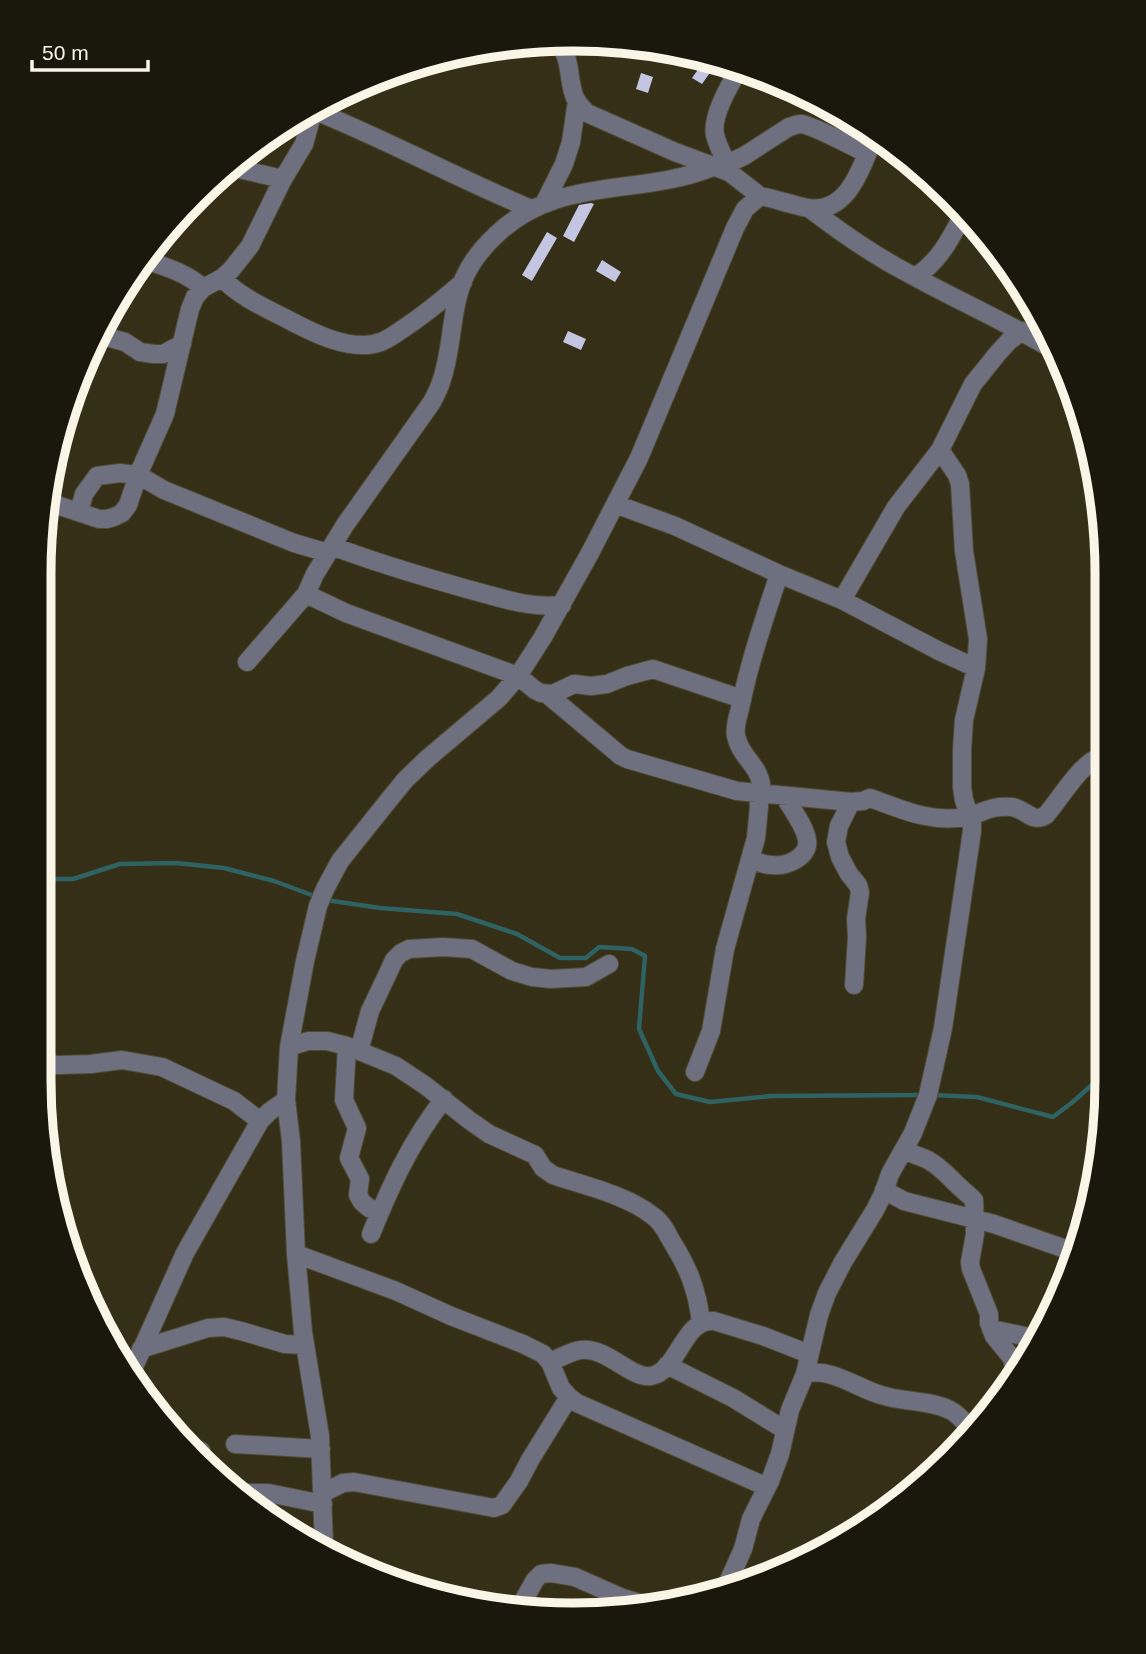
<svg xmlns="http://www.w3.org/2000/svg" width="1146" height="1654" viewBox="0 0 1146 1654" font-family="Helvetica,sans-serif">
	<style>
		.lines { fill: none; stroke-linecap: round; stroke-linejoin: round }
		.stream { stroke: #2f6262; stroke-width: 4.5 }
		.building { fill: #c3c5e1 }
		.minor-casing { stroke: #504b34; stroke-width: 20 }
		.minor { stroke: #6e7080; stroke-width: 18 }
		.rim { fill: none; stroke: #f9f5e7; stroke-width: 9 }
	</style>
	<rect width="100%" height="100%" fill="#352f17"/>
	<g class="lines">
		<path class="stream" d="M42 879H73L120 864 176 863 224 868 274 881 317 897
			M326 900 380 908 457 914 517 934 560 958H586L599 947 632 949 645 956 639 1029 658 1071 676 1094 710 1102 771 1096 924 1095
			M933 1095 977 1097 1053 1117 1074 1101 1107 1071"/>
	</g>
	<path class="building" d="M704 61 714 67 702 84 692 78Z
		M641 73 653 77 648 93 636 89Z
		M591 203 594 204 574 242 563 236 579 205Z
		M547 232 557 238 532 281 522 275Z
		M602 260 621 272 615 282 596 271Z
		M568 331 586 339 581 350 563 342Z"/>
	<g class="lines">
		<defs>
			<path id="minor" d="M554 40C574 55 566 80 576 100 579 105 583 109 587 113L675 152 729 172 760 196
				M313 110C387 140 457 178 531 209
				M727 164 744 156 789 127C794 126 796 124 801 124 813 125 853 147 866 153
				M230 167 283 179
				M729 172C726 159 718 148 715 135 711 116 730 84 740 68
				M545 202 564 164 571 142 577 101
				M809 208C839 231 870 253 904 271 954 299 1007 322 1057 352
				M145 260C166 267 187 273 203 288
				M915 277C939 262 951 238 964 213
				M222 278C239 296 263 307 285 318 311 332 351 353 381 342 393 337 402 329 413 322 431 309 447 296 463 282
				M99 335 125 342 140 352 154 354H163L182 344
				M48 502 99 519H107L114 517 122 513 128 505 138 475 165 414 190 309 195 297 203 288 222 278 231 270 250 246 283 179 304 144 314 108
				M615 504 675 526 779 574 842 600 939 651 976 668
				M79 512 84 494 97 476 120 473 138 475 164 490 294 543 328 553
				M332 546C376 563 421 576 467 589 499 597 529 609 562 605
				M306 594 346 613 518 676 535 690 541 693 553 694 574 684 591 686 607 684 627 676 653 669 742 699
				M842 600 896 507 940 450 973 384 998 353 1009 341 1022 331
				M247 662 306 594 315 574 345 525 432 402C435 396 439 389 441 382 453 349 450 311 464 278 472 260 482 248 496 235 558 175 639 197 713 167
				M547 694 621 756 627 759 737 791 851 802 863 801 870 798C901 809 930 823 964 817 983 814 989 805 1012 807 1026 809 1032 824 1046 815 1061 798 1080 763 1102 756
				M762 794C762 764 741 760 736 736 734 726 739 714 741 704 750 660 765 617 779 574
				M851 802 839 826 836 842 840 857 849 874 858 885 860 892 856 919 857 937 854 985
				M751 859C757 862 765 865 772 865 786 867 810 857 807 840 805 826 791 808 784 796
				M347 1046 344 1100 357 1128 349 1158 360 1179 358 1195 362 1202 369 1208 380 1212
				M289 1047 308 1041H327L347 1046 396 1066 426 1086 469 1120 489 1134 535 1155 543 1168 553 1175C585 1186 627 1195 653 1216 662 1222 667 1233 672 1242 689 1269 697 1290 701 1322
				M359 1051 370 1011 389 971 394 960 401 953 409 949 443 947 472 949 512 971 532 977 551 979 586 977 609 964
				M39 1064 59 1065 91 1064 122 1060 162 1067 234 1101 260 1121
				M695 1072 711 1031 725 949 756 838 759 807 758 793
				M906 1146C910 1156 919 1155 928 1160 944 1169 949 1178 962 1189 966 1193 970 1196 974 1200L975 1234 970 1262 971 1269 989 1314V1323L994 1336 1012 1358 1017 1379
				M884 1190 904 1201 994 1224 1077 1253
				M371 1234C391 1185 411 1141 444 1099
				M296 1254 396 1291 451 1316 523 1344 543 1354 550 1362 561 1388 569 1397 577 1403 767 1487
				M991 1329 1038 1339
				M141 1349 208 1328 224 1327 241 1331 285 1344 305 1345
				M550 1362C560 1358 571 1351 581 1350 607 1347 631 1379 651 1376 679 1371 683 1318 714 1321L763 1336 809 1354
				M667 1365 733 1398 785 1430
				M805 1374C832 1367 856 1388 881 1395 902 1402 930 1400 950 1410 960 1415 966 1424 973 1432
				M129 1378 185 1253 260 1121 269 1112 286 1100
				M235 1444 321 1449
				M190 1448 201 1451
				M236 1493H268L323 1504
				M323 1493 343 1483 354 1482 494 1508 502 1505 519 1481 530 1460 569 1397
				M324 1547 320 1436 303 1332 296 1254 291 1141 286 1100 289 1047 305 961 318 906 325 889 340 861 388 801 406 779 428 758 499 698 518 676 543 637 590 553 639 458 735 228 745 209 760 196C776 199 792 205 808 208 850 215 862 163 876 133
				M725 1589 743 1549 751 1519 770 1481 780 1454 790 1410 805 1374 819 1315 827 1293 843 1262 875 1210 883 1194 890 1174 913 1133 928 1095 943 1028 972 831V823L964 800 962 787V750L964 720 976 668 978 639 964 551 960 484 957 475 940 450
				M509 1611 521 1605 535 1580 541 1574 551 1573 575 1577 620 1597 649 1606"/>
		</defs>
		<use href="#minor" class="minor-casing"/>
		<use href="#minor" class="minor"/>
	</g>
	<path d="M0 0H1146V1654H0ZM573 51H573A522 522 0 0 1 1095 573V1081A522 522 0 0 1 573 1603H573A522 522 0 0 1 51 1081V573A522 522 0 0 1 573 51Z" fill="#1a170d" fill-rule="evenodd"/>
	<path class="rim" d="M573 51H573A522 522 0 0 1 1095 573V1081A522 522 0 0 1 573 1603H573A522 522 0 0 1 51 1081V573A522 522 0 0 1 573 51Z"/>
	<path d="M32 60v10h116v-10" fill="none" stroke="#f9f5e7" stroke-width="3.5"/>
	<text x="42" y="60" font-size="21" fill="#f9f5e7" stroke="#1a170d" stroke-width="5" paint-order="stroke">50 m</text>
</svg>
